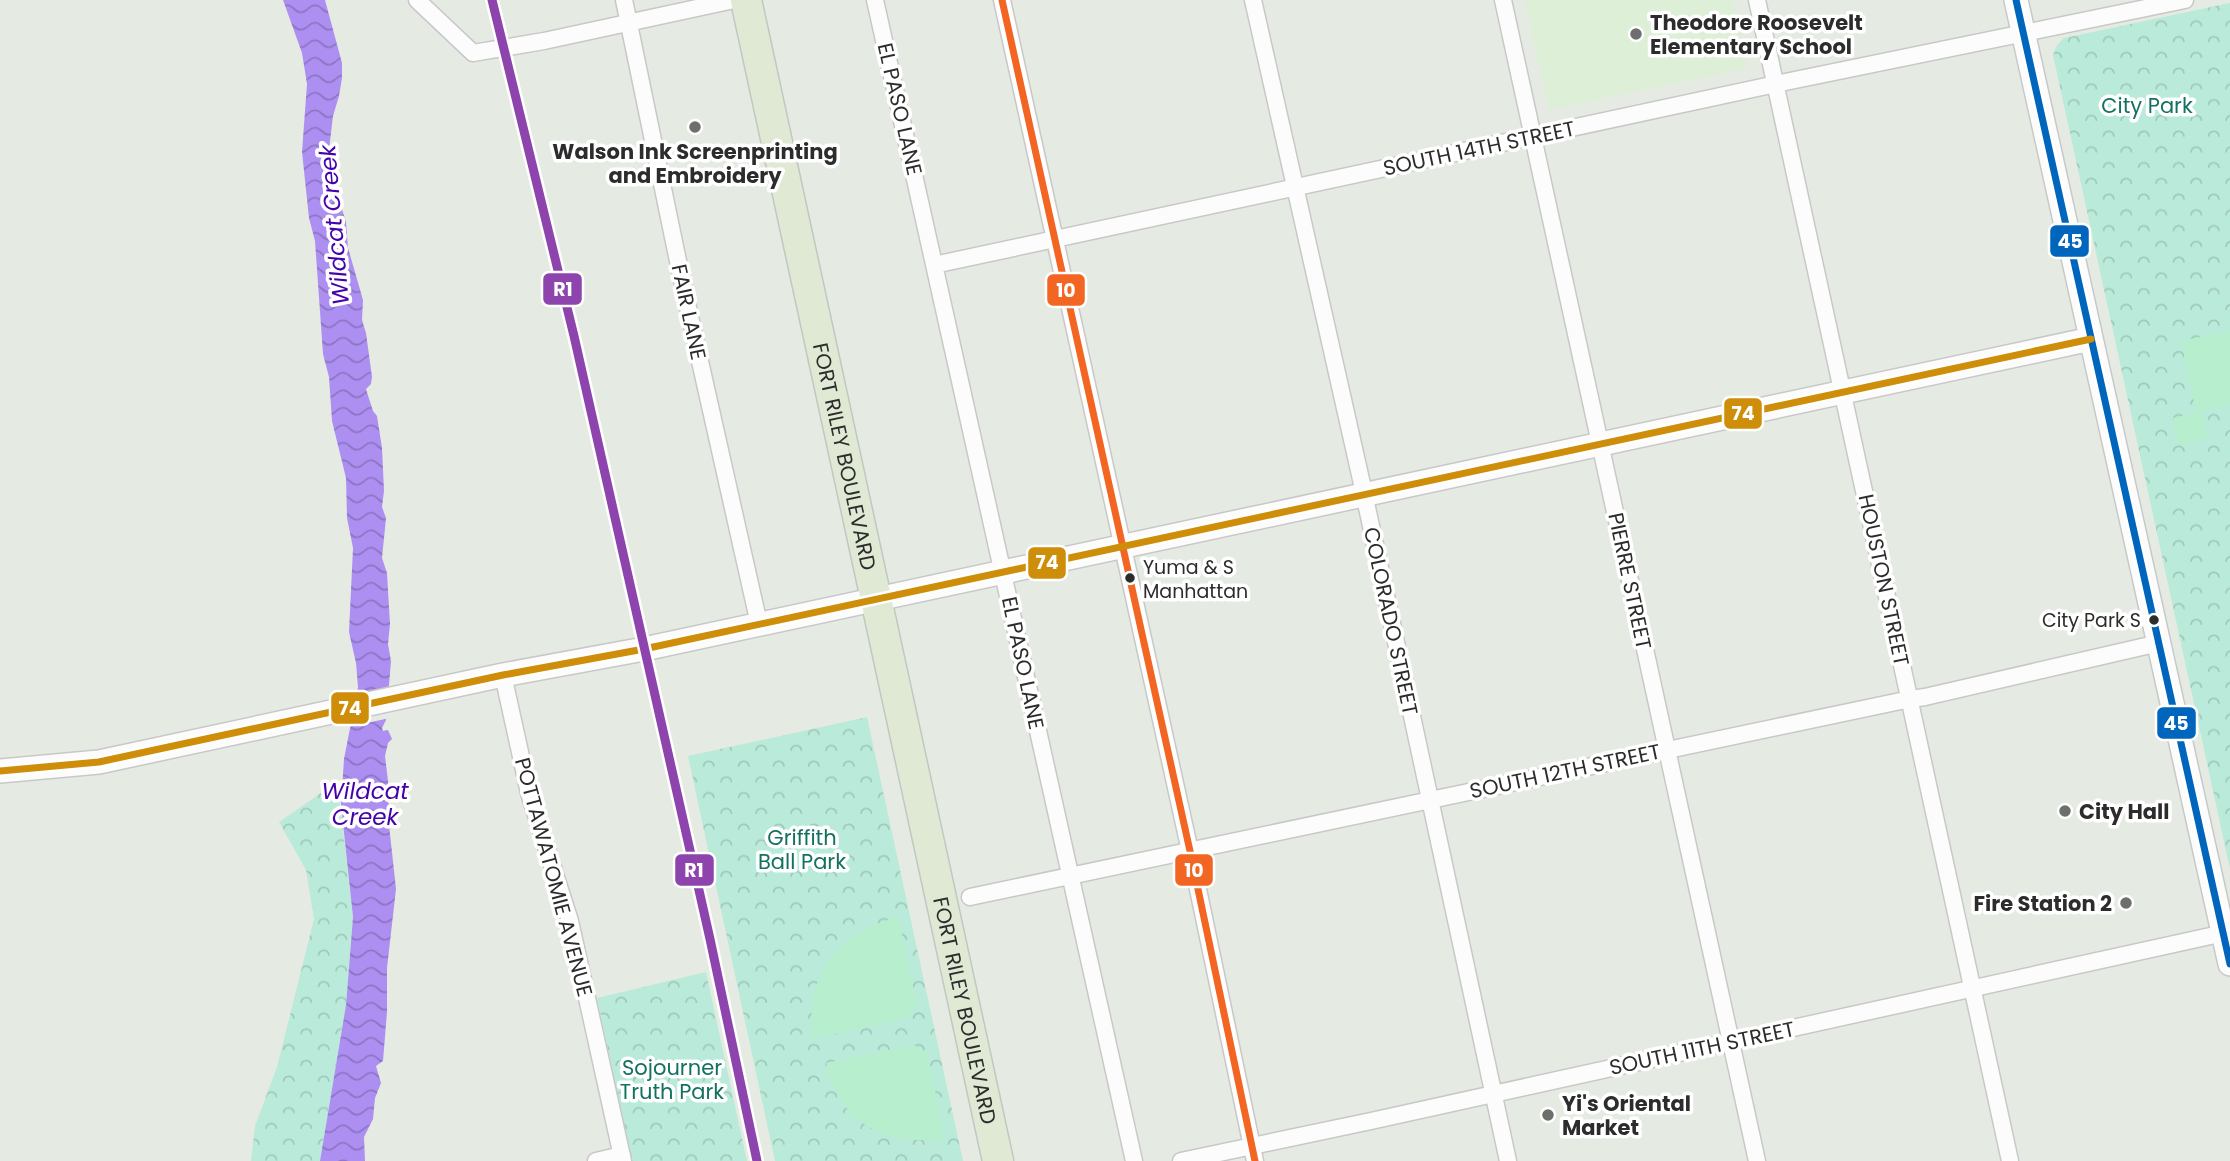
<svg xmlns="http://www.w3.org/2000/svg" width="2230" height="1161" viewBox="0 0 2230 1161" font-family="Poppins,sans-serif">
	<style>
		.education { fill: #ddefd6 }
		.forest { fill: url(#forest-crowns) }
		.pitch { fill: #b7efce }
		.water { fill: url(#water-waves) }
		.pier { fill: #e5ebe2 }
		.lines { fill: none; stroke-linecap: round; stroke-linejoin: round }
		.street-casing { stroke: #c9c8c8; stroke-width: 19 }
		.secondary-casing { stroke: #c9c8c8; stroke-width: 26 }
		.highway-casing { stroke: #c3c6c2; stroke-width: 33 }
		.street { stroke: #fbfcfb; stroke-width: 16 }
		.secondary { stroke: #fbfcfb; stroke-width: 23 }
		.highway { stroke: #dfe9d4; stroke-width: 30 }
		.bus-1-casing { stroke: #fff; stroke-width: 12 }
		.bus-2-casing { stroke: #fff; stroke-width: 12 }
		.bus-3-casing { stroke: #fff; stroke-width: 12 }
		.bus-1 { stroke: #f26522; stroke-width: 7 }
		.bus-2 { stroke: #0065bd; stroke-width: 7 }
		.bus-3 { stroke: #ce8e09; stroke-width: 7 }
		.rail-1-casing { stroke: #fff; stroke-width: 14 }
		.rail-1 { stroke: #8e44ad; stroke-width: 9 }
		.poi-dot { fill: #6d6f6c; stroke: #fff; stroke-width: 2.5 }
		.bus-dot { fill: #2c2c2c; stroke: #fff; stroke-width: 2.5 }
		.labels { text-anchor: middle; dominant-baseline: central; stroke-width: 7; stroke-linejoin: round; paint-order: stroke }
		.bus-label { font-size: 19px; fill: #2c2c2c; stroke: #fff; text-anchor: start }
		.poi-label { font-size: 21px; font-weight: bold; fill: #2c2c2c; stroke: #fff; text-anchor: start }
		.park-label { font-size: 21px; fill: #147162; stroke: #fff }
		.street-label { font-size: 21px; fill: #2c2c2c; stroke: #fff }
		.water-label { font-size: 23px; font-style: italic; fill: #4402ab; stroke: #fff }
		.line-badge { stroke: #fff; stroke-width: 2.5 }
		.badge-label { font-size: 19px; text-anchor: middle; font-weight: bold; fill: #fff }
	</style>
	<defs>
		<pattern id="forest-crowns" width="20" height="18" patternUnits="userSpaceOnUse" patternTransform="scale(1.75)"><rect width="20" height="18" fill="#baead9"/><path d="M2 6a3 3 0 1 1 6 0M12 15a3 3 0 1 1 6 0" fill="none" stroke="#a0c9ba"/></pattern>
		<pattern id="water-waves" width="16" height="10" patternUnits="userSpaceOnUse" patternTransform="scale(1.75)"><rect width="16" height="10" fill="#ad8ff2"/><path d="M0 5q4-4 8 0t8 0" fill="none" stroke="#8d75c4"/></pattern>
	</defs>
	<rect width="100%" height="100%" fill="#e5ebe2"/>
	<path class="education" d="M1525 0H1733L1747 68 1549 110Z"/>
	<path class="forest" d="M2230 3V869L2053 55 2057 45 2064 38Z
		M867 717 963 1161H775L688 756Z
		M331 786 339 794 353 917 346 1005 320 1161H251L255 1126 277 1067 314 919 306 870 279 822Z
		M706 972 747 1161H632L597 998Z"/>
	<path class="pitch" d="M2230 331V404L2196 411 2181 341Z
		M2202 411 2208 438 2179 445 2173 418Z
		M898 917 917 1006 910 1017 812 1039C806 974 835 934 898 917Z
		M914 1045 927 1053 945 1139C902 1144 860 1135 837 1094 832 1085 829 1073 826 1063Z"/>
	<path class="water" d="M283 0H325L342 63V78L339 96 333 116 329 150 334 184 346 222 348 248 363 300 362 320 366 333 372 377 371 384 366 389 373 411 377 416 382 448 384 491 382 507 386 518 382 558 387 573 390 624 388 644 391 661 386 720 382 728 383 731 388 730 392 739 388 743 385 756 388 781 389 825 396 889 387 968V1012L383 1061 376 1066 381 1083 375 1098 373 1119 364 1137 365 1161H320L346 1005 353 917 341 805 344 759 358 687 356 663 349 632 353 548 347 518 346 478 332 421 329 377 323 354 315 241 309 218 302 152 307 84 302 53Z"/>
	<path class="pier" d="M394 688 390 718 348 727 353 696Z"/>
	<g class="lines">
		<defs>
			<path id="street" d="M417 0 473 53 544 41 734 0
				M624 0 684 290 759 624
				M875 0 1134 1161
				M1002 0 1190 851 1255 1161
				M1253 0 1360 475 1508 1161
				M1503 0 1757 1161
				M1757 0 2010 1161
				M934 265 1790 81 2185 0
				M503 675 529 793 570 921 623 1161
				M970 897 1910 699 1925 697 2159 643
				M596 1161 622 1155
				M1181 1161 1371 1121 2224 933"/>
			<path id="secondary" d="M2016 0 2230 964
				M0 771 99 762 503 675 644 649 2091 339"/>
			<g id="highway">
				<path id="s1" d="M746 0 998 1161"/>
			</g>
		</defs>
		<use href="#street" class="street-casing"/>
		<use href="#secondary" class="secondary-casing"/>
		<use href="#highway" class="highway-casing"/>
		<use href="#street" class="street"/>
		<use href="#secondary" class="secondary"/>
		<use href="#highway" class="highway"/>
		<defs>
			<path id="bus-1" d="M1002 0 1190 851 1255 1161"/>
			<path id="bus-2" d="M2016 0 2230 964"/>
			<path id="bus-3" d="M0 771 99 762 503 675 644 649 2091 339"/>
		</defs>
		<use href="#bus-1" class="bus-1-casing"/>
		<use href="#bus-2" class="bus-2-casing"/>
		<use href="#bus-3" class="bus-3-casing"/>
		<use href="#bus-1" class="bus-1"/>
		<use href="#bus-2" class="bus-2"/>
		<use href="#bus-3" class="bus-3"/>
		<defs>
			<path id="rail-1" d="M492 0 574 336 710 939 757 1161"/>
		</defs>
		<use href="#rail-1" class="rail-1-casing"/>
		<use href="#rail-1" class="rail-1"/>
	</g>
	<g class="poi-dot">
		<circle cx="1636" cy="34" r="7"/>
		<circle cx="695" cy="127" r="7"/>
		<circle cx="2065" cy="811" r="7"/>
		<circle cx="2126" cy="903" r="7"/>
		<circle cx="1548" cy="1115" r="7"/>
	</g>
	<g class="bus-dot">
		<circle cx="1130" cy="578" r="6"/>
		<circle cx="2154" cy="620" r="6"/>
	</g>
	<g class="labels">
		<g class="bus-label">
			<text x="1143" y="567">Yuma &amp; S<tspan x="1143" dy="24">Manhattan</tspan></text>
			<text x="2141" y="620" text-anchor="end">City Park S</text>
		</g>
		<g class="poi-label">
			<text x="1650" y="22">Theodore Roosevelt<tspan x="1650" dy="24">Elementary School</tspan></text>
			<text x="695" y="151" text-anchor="middle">Walson Ink Screenprinting<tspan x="695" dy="24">and Embroidery</tspan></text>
			<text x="2079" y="811">City Hall</text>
			<text x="2112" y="903" text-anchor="end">Fire Station 2</text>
			<text x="1562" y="1103">Yi's Oriental<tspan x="1562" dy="24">Market</tspan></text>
		</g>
		<g class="park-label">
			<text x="2147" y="105">City Park</text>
			<text x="802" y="837">Griffith<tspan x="802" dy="24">Ball Park</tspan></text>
			<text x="672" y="1067">Sojourner<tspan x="672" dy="24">Truth Park</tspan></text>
		</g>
		<g class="street-label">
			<text transform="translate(900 109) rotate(77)">EL PASO LANE</text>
			<text transform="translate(1479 148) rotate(-12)">SOUTH 14TH STREET</text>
			<text transform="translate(689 312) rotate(78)">FAIR LANE</text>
			<text stroke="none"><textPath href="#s1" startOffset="467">FORT RILEY BOULEVARD</textPath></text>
			<text transform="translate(1884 580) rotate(78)">HOUSTON STREET</text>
			<text transform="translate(1630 581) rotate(78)">PIERRE STREET</text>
			<text transform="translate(1391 621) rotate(78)">COLORADO STREET</text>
			<text transform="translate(1023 663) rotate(78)">EL PASO LANE</text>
			<text transform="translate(1565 771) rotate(-12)">SOUTH 12TH STREET</text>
			<text transform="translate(554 877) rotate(75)">POTTAWATOMIE AVENUE</text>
			<text stroke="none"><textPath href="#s1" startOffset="1034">FORT RILEY BOULEVARD</textPath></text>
			<text transform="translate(1702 1048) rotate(-12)">SOUTH 11TH STREET</text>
		</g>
		<g class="water-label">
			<text transform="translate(334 225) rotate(-95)">Wildcat Creek</text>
			<text x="365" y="791">Wildcat<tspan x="365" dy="26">Creek</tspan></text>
		</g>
	</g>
	<g class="line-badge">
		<rect x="2049" y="224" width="41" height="34" rx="7" fill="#0065bd"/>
		<rect x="542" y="272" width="41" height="34" rx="7" fill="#8e44ad"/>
		<rect x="1046" y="273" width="40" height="34" rx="7" fill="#f26522"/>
		<rect x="1723" y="397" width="40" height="33" rx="7" fill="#ce8e09"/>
		<rect x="1027" y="546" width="40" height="34" rx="7" fill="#ce8e09"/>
		<rect x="330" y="691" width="40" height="34" rx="7" fill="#ce8e09"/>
		<rect x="2156" y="706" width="41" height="34" rx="7" fill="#0065bd"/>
		<rect x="674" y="853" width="41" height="34" rx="7" fill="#8e44ad"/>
		<rect x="1174" y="853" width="40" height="34" rx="7" fill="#f26522"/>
	</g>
	<g class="badge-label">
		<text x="2070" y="248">45</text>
		<text x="563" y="296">R1</text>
		<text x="1066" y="297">10</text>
		<text x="1743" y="420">74</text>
		<text x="1047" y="569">74</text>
		<text x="350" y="715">74</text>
		<text x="2176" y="730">45</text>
		<text x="694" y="877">R1</text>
		<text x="1194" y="877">10</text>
	</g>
</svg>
